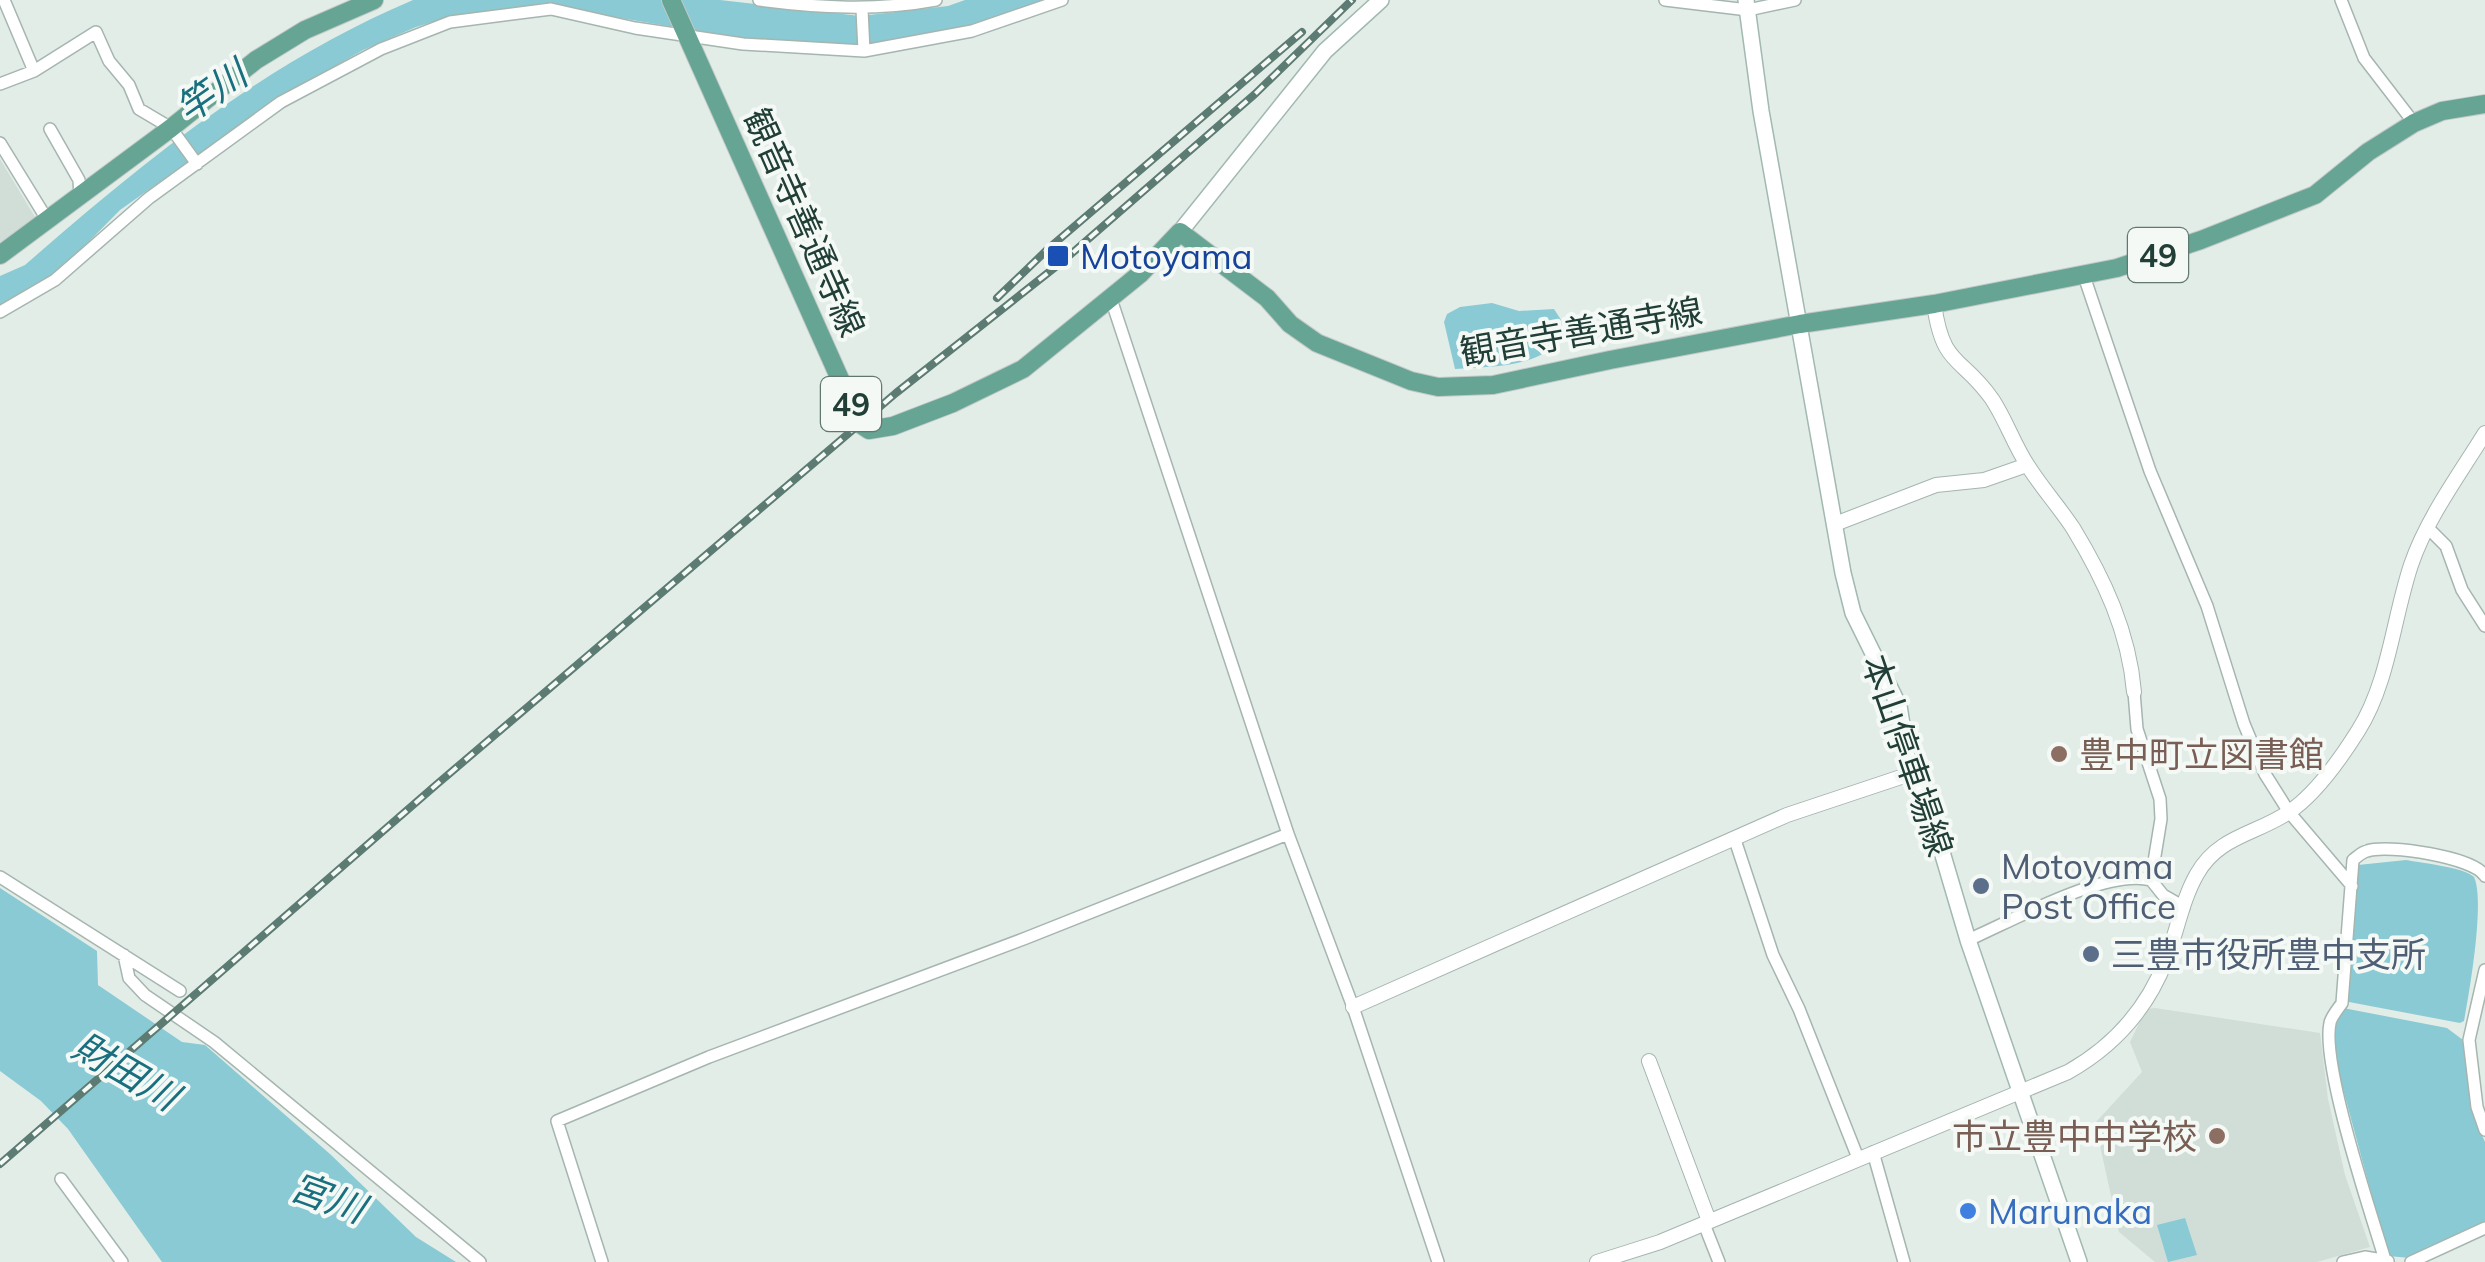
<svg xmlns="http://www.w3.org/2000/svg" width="2485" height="1262" viewBox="0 0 2485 1262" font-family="Mulish,'Noto Sans JP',sans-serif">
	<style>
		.built { fill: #d1ddd7 }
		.water { fill: #89cad4 }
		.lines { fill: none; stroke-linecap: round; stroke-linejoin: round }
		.minor-casing { stroke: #a5b5af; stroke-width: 14 }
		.tertiary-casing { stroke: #a5b5af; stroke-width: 16 }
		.secondary-casing { stroke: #a1b9b0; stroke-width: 18 }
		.primary-casing { stroke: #c1c9c7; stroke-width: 20 }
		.minor { stroke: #fff; stroke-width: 11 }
		.tertiary { stroke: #fff; stroke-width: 14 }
		.secondary { stroke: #fff; stroke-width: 15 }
		.primary { stroke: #66a493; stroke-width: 18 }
		.rail-casing { stroke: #5c7b72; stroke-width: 8 }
		.rail { stroke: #f4f9f6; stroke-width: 4; stroke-dasharray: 11; stroke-linecap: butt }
		.transit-dot { fill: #1a4fb4; stroke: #f4f9f6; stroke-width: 4 }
		.education-dot { fill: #8d6e63; stroke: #f4f9f6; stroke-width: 4 }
		.service-dot { fill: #5c6f8a; stroke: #f4f9f6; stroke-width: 4 }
		.shop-dot { fill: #3f7fe0; stroke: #f4f9f6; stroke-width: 4 }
		.labels { text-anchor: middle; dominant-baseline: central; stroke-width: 8; stroke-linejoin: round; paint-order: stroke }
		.shield { fill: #f4f9f6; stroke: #617770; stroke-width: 2.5 }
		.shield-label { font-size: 32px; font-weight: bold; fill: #223f37 }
		.street-label { font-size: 35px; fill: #223f37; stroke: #f4f9f6 }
		.transit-label { font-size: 35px; fill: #164399; stroke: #f4f9f6; text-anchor: start }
		.education-label { font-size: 35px; fill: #785e54; stroke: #f4f9f6; text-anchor: start }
		.service-label { font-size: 35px; fill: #4e5e75; stroke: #f4f9f6; text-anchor: start }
		.shop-label { font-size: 35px; fill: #366cbe; stroke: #f4f9f6; text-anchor: start }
		.water-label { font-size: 38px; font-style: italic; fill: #196f7e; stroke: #f4f9f6 }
	</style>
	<rect width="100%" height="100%" fill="#e3ede8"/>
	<path class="built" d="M0 159 38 222 0 248Z
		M2155 1008 2320 1033 2328 1099 2345 1175 2370 1247 2317 1262H2155L2119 1232 2095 1123 2142 1072 2130 1042 2146 1009Z"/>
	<path class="water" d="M413 0H720L860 16 948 6 965 0H1050L989 22 859 47 764 42 554 7 452 16 416 27 363 50 276 100 120 210 57 274 0 307V276L25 265C144 161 266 62 413 0Z
		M1492 303 1519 311 1554 309 1567 329C1562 335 1557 343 1551 348 1528 368 1484 367 1455 369L1444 322 1447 314 1460 307Z
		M2406 860C2421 863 2464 867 2474 877 2485 900 2470 989 2464 1021L2460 1023 2349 1002 2345 997 2358 865Z
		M0 888 97 951 98 985 182 1042 205 1045 330 1154 416 1237 456 1262H162L68 1129 41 1101 0 1071Z
		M2343 1008 2447 1028 2463 1040 2477 1124 2485 1142V1221L2410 1258 2388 1256 2339 1074 2333 1041 2335 1022Z
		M2185 1218 2197 1255 2168 1262 2157 1225Z"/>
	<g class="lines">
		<defs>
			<path id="minor" d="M4 0 34 71
				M759 0C820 8 876 11 936 0
				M1665 0 1748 10 1795 0
				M2341 0 2364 58 2414 123
				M862 9 864 51
				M0 84 34 71 96 32 109 61 129 85 139 109 171 128 197 164
				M50 129 79 180 80 197
				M0 143 48 221
				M2084 276 2150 471 2207 606 2244 724 2265 774 2289 812 2352 886
				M1111 299 1288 834 1353 1007 1438 1262
				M0 312 55 280 149 198 281 102 381 49 450 22 551 9 635 28 743 44 864 51 972 31 1062 0
				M2428 528 2446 546 2462 590 2485 626
				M2134 692 2137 729 2160 799 2161 819 2151 880 2163 895 2184 907
				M1735 840 1773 955 1799 1009 1858 1158
				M0 877 180 991
				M1968 940C2012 921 2106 868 2151 880
				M124 955 129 978 145 995 214 1042 480 1262
				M2485 970 2469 1040 2477 1107 2485 1130
				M1873 1152 1904 1262
				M61 1179 122 1262
				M1704 1224 1719 1262
				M2385 1260C2371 1213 2321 1065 2330 1023 2331 1017 2338 1009 2342 1003L2353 860C2357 857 2362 852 2367 851 2388 844 2474 857 2485 876
				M602 1262 557 1121 709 1057 1026 938 1288 834
				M2343 1262 2365 1257 2388 1261
				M2411 1262 2485 1228"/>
			<path id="tertiary" d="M1934 304C1943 368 1961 355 1992 399 2006 420 2014 445 2028 466 2042 488 2059 507 2073 528 2104 579 2129 632 2134 692
				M1835 524 1936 485 1984 480 2027 465
				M1353 1007 1787 815 1910 774
				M1649 1061 1709 1221
				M1597 1262 1660 1242 2068 1072C2114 1046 2147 1009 2166 960 2177 932 2182 900 2197 874 2218 836 2257 834 2289 812 2316 794 2341 758 2358 731 2389 682 2393 619 2411 565 2427 518 2459 475 2485 433"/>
			<path id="secondary" d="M1746 0 1761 111 1843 573 1853 613 1899 706 1910 774 1937 835 1968 940 2079 1262
				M1180 232 1325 51 1381 0"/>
			<path id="primary" d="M671 0 860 424 869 430 893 426 953 403 1023 369 1140 274 1180 232 1267 298 1290 324 1317 343 1411 381 1438 387 1493 385 1610 360 1800 324 1934 304 2117 268 2201 240 2315 195 2368 152 2414 123 2442 111 2485 104
				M0 255 171 128 256 60 305 30 374 0"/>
		</defs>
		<use href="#minor" class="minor-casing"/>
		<use href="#tertiary" class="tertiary-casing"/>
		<use href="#secondary" class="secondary-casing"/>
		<use href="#primary" class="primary-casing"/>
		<use href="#minor" class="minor"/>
		<use href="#tertiary" class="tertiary"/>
		<use href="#secondary" class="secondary"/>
		<use href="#primary" class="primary"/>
		<defs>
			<path id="rail" d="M997 298 1049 248 1302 32
				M0 1164 436 785 896 393 1063 261 1255 94 1352 0"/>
		</defs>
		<use href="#rail" class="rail-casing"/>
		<use href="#rail" class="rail"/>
	</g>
	<rect class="transit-dot" x="1046" y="244" width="24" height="24" rx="5"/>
	<g class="education-dot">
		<circle cx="2059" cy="754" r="10"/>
		<circle cx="2217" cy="1136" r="10"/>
	</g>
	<g class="service-dot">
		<circle cx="1981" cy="886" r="10"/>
		<circle cx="2091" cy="954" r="10"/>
	</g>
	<circle class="shop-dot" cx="1968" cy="1211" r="10"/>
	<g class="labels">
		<g class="shield">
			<rect x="2128" y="228" width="60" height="54" rx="8"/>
			<rect x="821" y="377" width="60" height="54" rx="8"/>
		</g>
		<g class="shield-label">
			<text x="2158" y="255">49</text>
			<text x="851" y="404">49</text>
		</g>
		<g class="street-label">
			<text transform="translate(805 222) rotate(66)">観音寺善通寺線</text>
			<text transform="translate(1581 331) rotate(-10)">観音寺善通寺線</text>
			<text transform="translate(1908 755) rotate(71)">本山停車場線</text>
		</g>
		<g class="transit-label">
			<text x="1080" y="256">Motoyama</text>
		</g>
		<g class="education-label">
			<text x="2079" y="754">豊中町立図書館</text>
			<text x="2197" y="1136" text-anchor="end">市立豊中中学校</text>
		</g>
		<g class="service-label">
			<text x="2001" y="866">Motoyama<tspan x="2001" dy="40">Post Office</tspan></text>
			<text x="2111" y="954">三豊市役所豊中支所</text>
		</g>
		<g class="shop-label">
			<text x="1988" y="1211">Marunaka</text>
		</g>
		<g class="water-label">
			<text transform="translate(211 91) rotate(-35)">竿川</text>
			<text transform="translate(126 1071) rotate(30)">財田川</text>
			<text transform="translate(328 1197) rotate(20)">宮川</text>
		</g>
	</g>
</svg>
